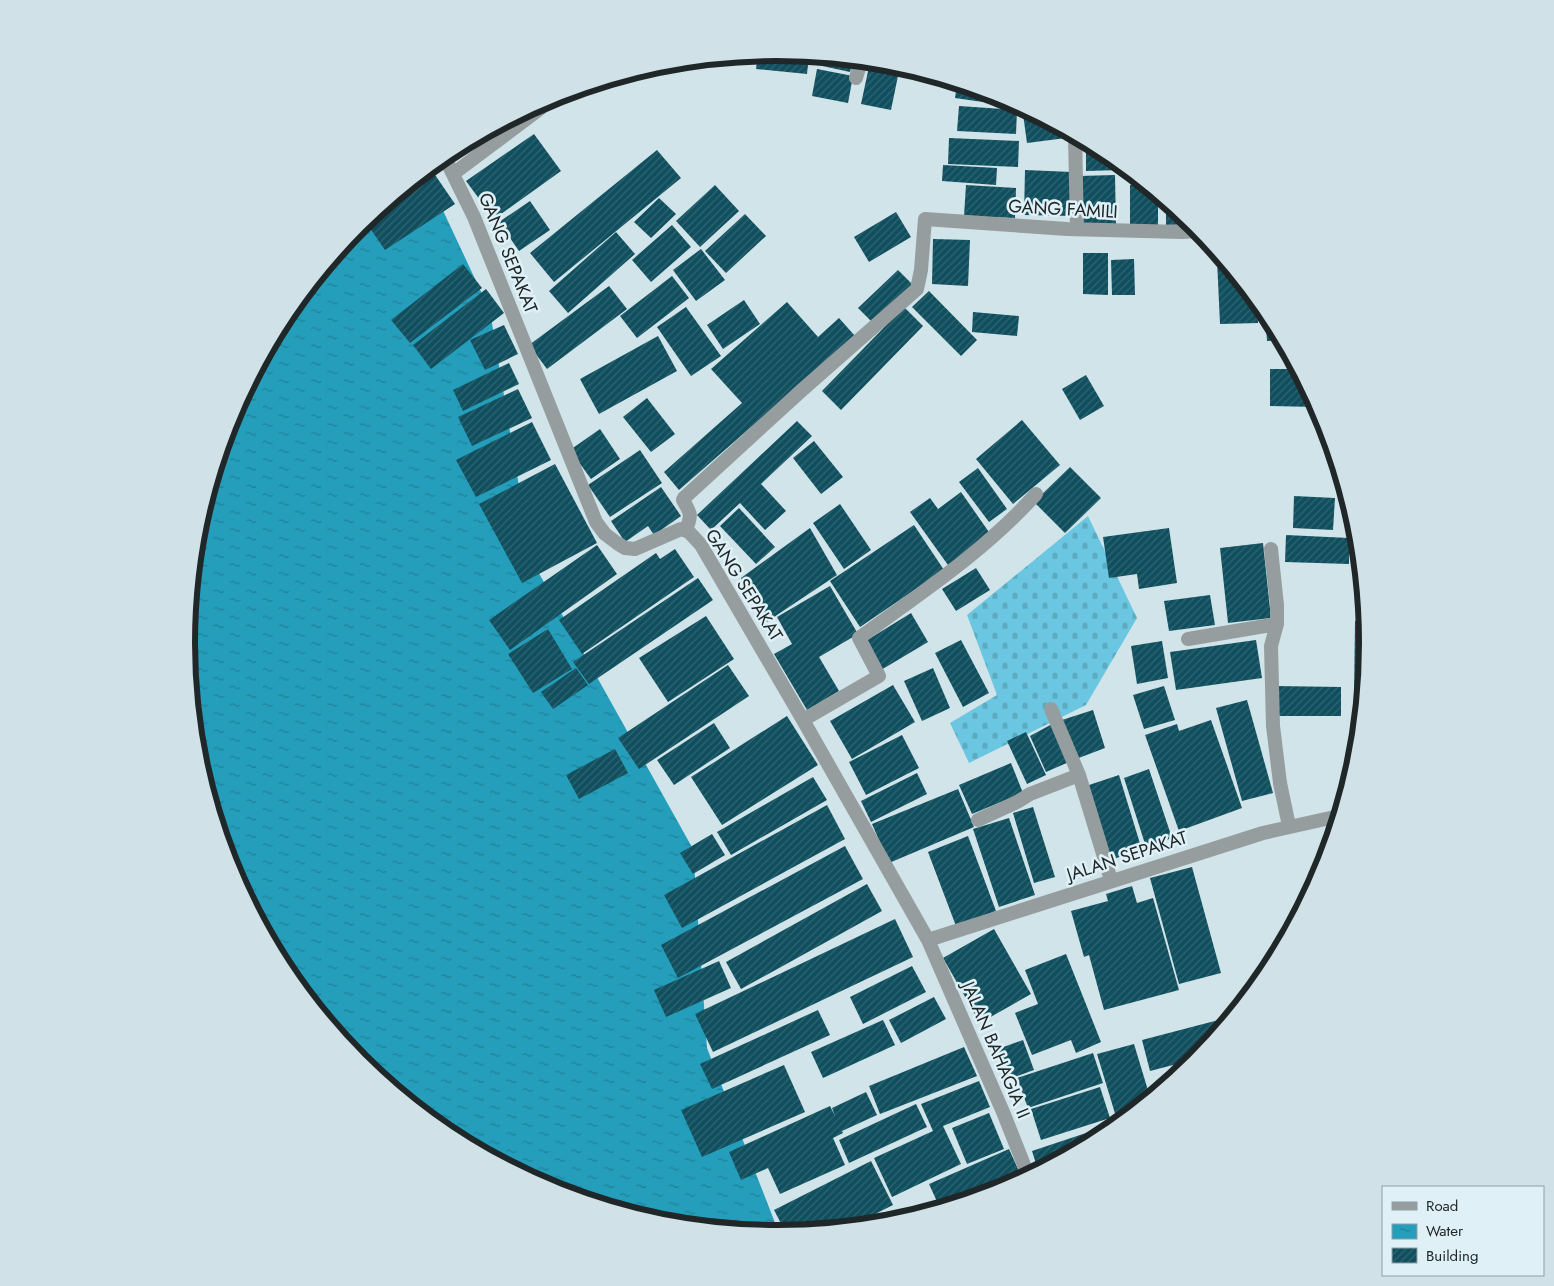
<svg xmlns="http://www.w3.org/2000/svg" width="1554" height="1286" viewBox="0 0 1554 1286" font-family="Jost,sans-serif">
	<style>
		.cemetery { fill: url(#cemetery-stones) }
		.water { fill: url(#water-ripples) }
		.building { fill: url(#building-hatch) }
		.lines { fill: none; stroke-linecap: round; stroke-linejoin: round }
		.minor { stroke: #959d9f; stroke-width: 14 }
		.labels { text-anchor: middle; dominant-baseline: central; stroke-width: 5; stroke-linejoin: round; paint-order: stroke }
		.street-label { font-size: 18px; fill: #202729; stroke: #dff1f7 }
		.rim { fill: none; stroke: #202729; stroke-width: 6 }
	</style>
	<defs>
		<pattern id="cemetery-stones" width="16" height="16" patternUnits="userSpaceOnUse" patternTransform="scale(1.25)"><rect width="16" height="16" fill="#6bc7e1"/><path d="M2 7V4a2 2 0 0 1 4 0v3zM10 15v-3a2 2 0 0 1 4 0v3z" fill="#5cabc1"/></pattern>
		<pattern id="water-ripples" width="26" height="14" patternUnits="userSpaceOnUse" patternTransform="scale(1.25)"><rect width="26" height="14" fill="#249ebb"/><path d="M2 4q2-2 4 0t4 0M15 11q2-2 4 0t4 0" fill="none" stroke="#1f8198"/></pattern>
		<pattern id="building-hatch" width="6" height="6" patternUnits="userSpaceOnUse" patternTransform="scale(1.25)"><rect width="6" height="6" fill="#104f5e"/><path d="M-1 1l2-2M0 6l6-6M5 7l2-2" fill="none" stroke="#326571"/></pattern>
	</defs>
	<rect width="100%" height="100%" fill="#d1e4e9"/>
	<path class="cemetery" d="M1088 516 1137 618 1086 705 969 763 950 723 997 695 967 615Z"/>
	<path class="water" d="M425 172 490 311 531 559 693 849 707 1048 779 1233 662 1222 551 1188 449 1134 359 1060 286 971 231 869 198 758 187 643 198 528 232 417 286 315 360 225Z"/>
	<path class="building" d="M777 53 809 56 807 74 756 69 758 54Z
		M815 56 853 60 850 72 813 64Z
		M870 62 900 66 891 110 861 104Z
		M817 69 853 76 848 103 812 96Z
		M957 84 1003 98 1005 99 1004 105 955 98Z
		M959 106 1017 110 1016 134 957 131Z
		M1032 113 1065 131 1066 138 1027 143 1023 114Z
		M534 134 561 171 494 219 466 181Z
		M949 138 1019 141 1018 167 948 164Z
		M1086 142 1105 152 1121 165V170L1086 171Z
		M657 150 681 178 554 282 530 253Z
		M943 165 997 168 996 185 942 181Z
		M431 169 455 204 385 250 365 221 418 178Z
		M1025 170 1072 172 1074 216 1024 215Z
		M1115 175 1116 226H1079V176Z
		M715 185 739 211 700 247 676 221Z
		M966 185 1016 188 1015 218 964 216Z
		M1130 185H1145L1158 196V226H1130Z
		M659 198 676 214 651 238 634 222Z
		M530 201 550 230 519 251 499 222Z
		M1166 202 1193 224 1166 225Z
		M896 212 911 237 869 262 854 237Z
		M745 214 766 236 726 273 705 251Z
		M672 225 691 247 651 282 632 260Z
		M616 232 635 254 568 313 549 291Z
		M933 239 970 240 968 286 932 284Z
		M701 249 725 280 696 301 673 270Z
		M1083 253H1108V295L1083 294Z
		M1134 259 1135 295H1112L1111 260Z
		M1222 259 1257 301 1258 323 1220 324 1217 260Z
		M463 264 482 288 410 343 391 320Z
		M898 270 914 286 874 324 858 308Z
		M672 276 689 298 637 338 620 316Z
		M609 286 627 309 547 369 529 345Z
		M486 289 504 313 431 369 413 345Z
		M929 291 977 340 961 356 912 307Z
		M744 300 760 324 723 349 707 325Z
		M787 302 818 337 839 318 855 336 679 490 664 472 742 403 711 369Z
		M686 307 721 356 691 376 657 327Z
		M904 307 923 326 841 410 822 391Z
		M1265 311 1268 315 1282 340 1267 341Z
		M973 312 1019 316 1017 336 972 332Z
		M504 325 518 354 485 370 470 340Z
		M658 336 677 371 599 414 580 379Z
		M509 363 519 384 463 411 453 390Z
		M1270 369H1297L1317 407 1270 406Z
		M1086 375 1104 406 1080 420 1062 389Z
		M518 389 532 418 472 446 458 417Z
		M647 398 675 434 651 452 623 417Z
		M1022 420 1060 465 1013 504 976 459Z
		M797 421 812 436 761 484 786 511 765 530 740 503 711 530 697 515Z
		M532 422 551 460 476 497 456 460Z
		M600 429 620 459 591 479 570 450Z
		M814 441 843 477 821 494 793 458Z
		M640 450 662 483 610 517 588 485Z
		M555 464 597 543 522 583 479 504Z
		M1070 467 1101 498 1065 533 1034 502Z
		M978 468 1007 509 989 522 959 482Z
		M661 487 681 516 654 535 648 526 625 542 611 521Z
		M961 492 991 535 948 565 910 512 930 498 938 509Z
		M1294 496 1335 498 1333 530 1293 528Z
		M840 504 871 550 844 569 813 523Z
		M739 508 775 547 756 564 720 526Z
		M914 525 944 570 860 627 830 581Z
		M810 528 837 575 765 623 741 578Z
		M1169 528 1177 583 1139 589 1137 574 1109 578 1103 537Z
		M1286 535 1349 538V564L1285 562Z
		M1263 543 1271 618 1228 623 1220 548Z
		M597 545 617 574 510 650 489 620Z
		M675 549 694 577 582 654 559 620 656 553 660 559Z
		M976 568 990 590 956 611 942 589Z
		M698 578 713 600 589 684 573 662Z
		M830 586 858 634 819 657 839 691 807 710 774 654 792 644 777 617Z
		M1210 595 1215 625 1169 631 1164 601Z
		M911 613 928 642 881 670 864 642Z
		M706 616 734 659 668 702 639 658Z
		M1355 621H1365L1367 643 1362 697H1354Z
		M548 629 572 669 533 693 508 654Z
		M961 640 989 693 963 707 935 653Z
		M1256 640 1262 678 1176 690 1170 652Z
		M1162 641 1168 678 1137 684 1131 646Z
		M728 665 749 696 639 769 618 738Z
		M576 668 588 685 553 709 541 692Z
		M933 668 950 708 922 721 904 681Z
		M893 685 915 722 852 759 830 721Z
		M1164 686 1175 720 1144 729 1133 695Z
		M1275 686 1341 687V716H1275Z
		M1247 700 1273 793 1242 801 1216 708Z
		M1361 704 1356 758 1354 767 1353 705Z
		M1093 710 1105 748 1076 759 1062 720Z
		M787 716 818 765 722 825 691 777Z
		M1211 720 1242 808 1179 831 1145 735 1177 724 1179 731Z
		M714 723 730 748 674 785 657 760Z
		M1054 723 1069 762 1046 772 1030 736Z
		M1026 732 1046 775 1027 784 1007 741Z
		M902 735 919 768 866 795 849 762Z
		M615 749 628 773 579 799 566 775Z
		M1011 763 1023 793 972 814 959 785Z
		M1149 769 1172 838 1146 847 1124 778Z
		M917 773 927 794 871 822 861 801Z
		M1119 775 1142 850 1110 860 1086 786Z
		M813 777 827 800 731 855 717 832Z
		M958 789 974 827 889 863 872 824Z
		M827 805 845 839 682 928 664 895Z
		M1033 807 1055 877 1034 883 1013 813Z
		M1009 818 1035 895 999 907 973 829Z
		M712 834 725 855 693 874 680 853Z
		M968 836 996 911 956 926 928 852Z
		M845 846 863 879 678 978 661 945Z
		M1192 867 1221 973 1179 984 1150 878Z
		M867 884 882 911 741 989 726 962Z
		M1132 886 1137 903 1153 898 1179 990 1104 1010 1089 955 1084 957 1071 911 1108 901 1106 894Z
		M895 919 913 957 713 1052 695 1014Z
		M994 929 1031 994 980 1023 943 958Z
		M1066 954 1101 1042 1076 1053 1071 1040 1032 1055 1015 1013 1038 1004 1025 970Z
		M719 961 731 988 666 1017 654 990Z
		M912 966 926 992 863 1024 850 997Z
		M934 997 946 1019 901 1043 889 1020Z
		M818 1010 830 1035 712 1089 700 1064Z
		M1230 1017 1196 1059 1150 1071 1142 1040Z
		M883 1020 895 1045 823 1078 811 1052Z
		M1023 1040 1034 1070 1006 1080 995 1050Z
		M1134 1044 1150 1097 1126 1117 1117 1120 1097 1054Z
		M964 1047 977 1076 880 1114 869 1086Z
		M1093 1053 1103 1083 1028 1108 1017 1078Z
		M784 1065 805 1112 702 1157 681 1110Z
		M979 1081 990 1107 943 1126 961 1164 892 1197 874 1158 933 1131 921 1104Z
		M1100 1087 1110 1118 1041 1140 1031 1109Z
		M866 1092 877 1115 842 1131 843 1133 833 1138 845 1165 780 1194 768 1168 741 1180 729 1152 830 1106 835 1116 832 1108Z
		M916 1104 927 1127 849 1163 839 1140Z
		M989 1113 1004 1149 967 1164 952 1128Z
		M1107 1126 1109 1131 1105 1134 1038 1170 1032 1151Z
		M1009 1149 1022 1178 1003 1189 940 1208 929 1184Z
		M871 1161 893 1205 851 1226 786 1233 774 1210Z"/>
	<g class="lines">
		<path class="minor" d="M856 78 861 61
			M1075 136 1077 229
			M444 156 474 217 596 522 605 534 617 543 625 548 635 549 681 529 689 532 701 545 803 720 928 940 1003 1112 1028 1175
			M453 174 541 108 540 103
			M686 530C692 514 691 514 683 500L684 498 802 390 917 289 921 270 925 219 1067 229 1182 232 1199 231
			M1271 549 1277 605V624L1271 646 1273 726 1280 783 1289 826
			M1188 639 1277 624
			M1051 709 1079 775 1111 880
			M803 720 879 676 859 638C921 593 985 551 1036 494
			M978 820 1017 802 1030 794 1079 775
			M928 940 1263 833 1339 816"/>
	</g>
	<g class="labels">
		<g class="street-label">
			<text transform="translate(1063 209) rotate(3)">GANG FAMILI</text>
			<text transform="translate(508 253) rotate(68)">GANG SEPAKAT</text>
			<text transform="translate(744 585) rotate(58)">GANG SEPAKAT</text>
			<text transform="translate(1127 856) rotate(-18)">JALAN SEPAKAT</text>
			<text transform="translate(996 1050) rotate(67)">JALAN BAHAGIA II</text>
		</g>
	</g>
	<path d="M0 0H1554V1286H0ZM195 643a582 582 0 1 1 1164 0a582 582 0 1 1-1164 0Z" fill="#d0e1e7" fill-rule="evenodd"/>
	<path class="rim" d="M195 643a582 582 0 1 1 1164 0a582 582 0 1 1-1164 0Z"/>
	<rect x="1382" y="1186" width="162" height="90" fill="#dff1f7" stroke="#93a0a5"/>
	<rect x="1392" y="1202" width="25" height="8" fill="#959d9f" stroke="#93a0a5"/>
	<text x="1426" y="1211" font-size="15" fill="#202729">Road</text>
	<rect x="1392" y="1224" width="25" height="15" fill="url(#water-ripples)" stroke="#93a0a5"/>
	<text x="1426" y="1236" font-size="15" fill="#202729">Water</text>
	<rect x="1392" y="1248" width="25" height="15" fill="url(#building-hatch)" stroke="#93a0a5"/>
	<text x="1426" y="1261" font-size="15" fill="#202729">Building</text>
</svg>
